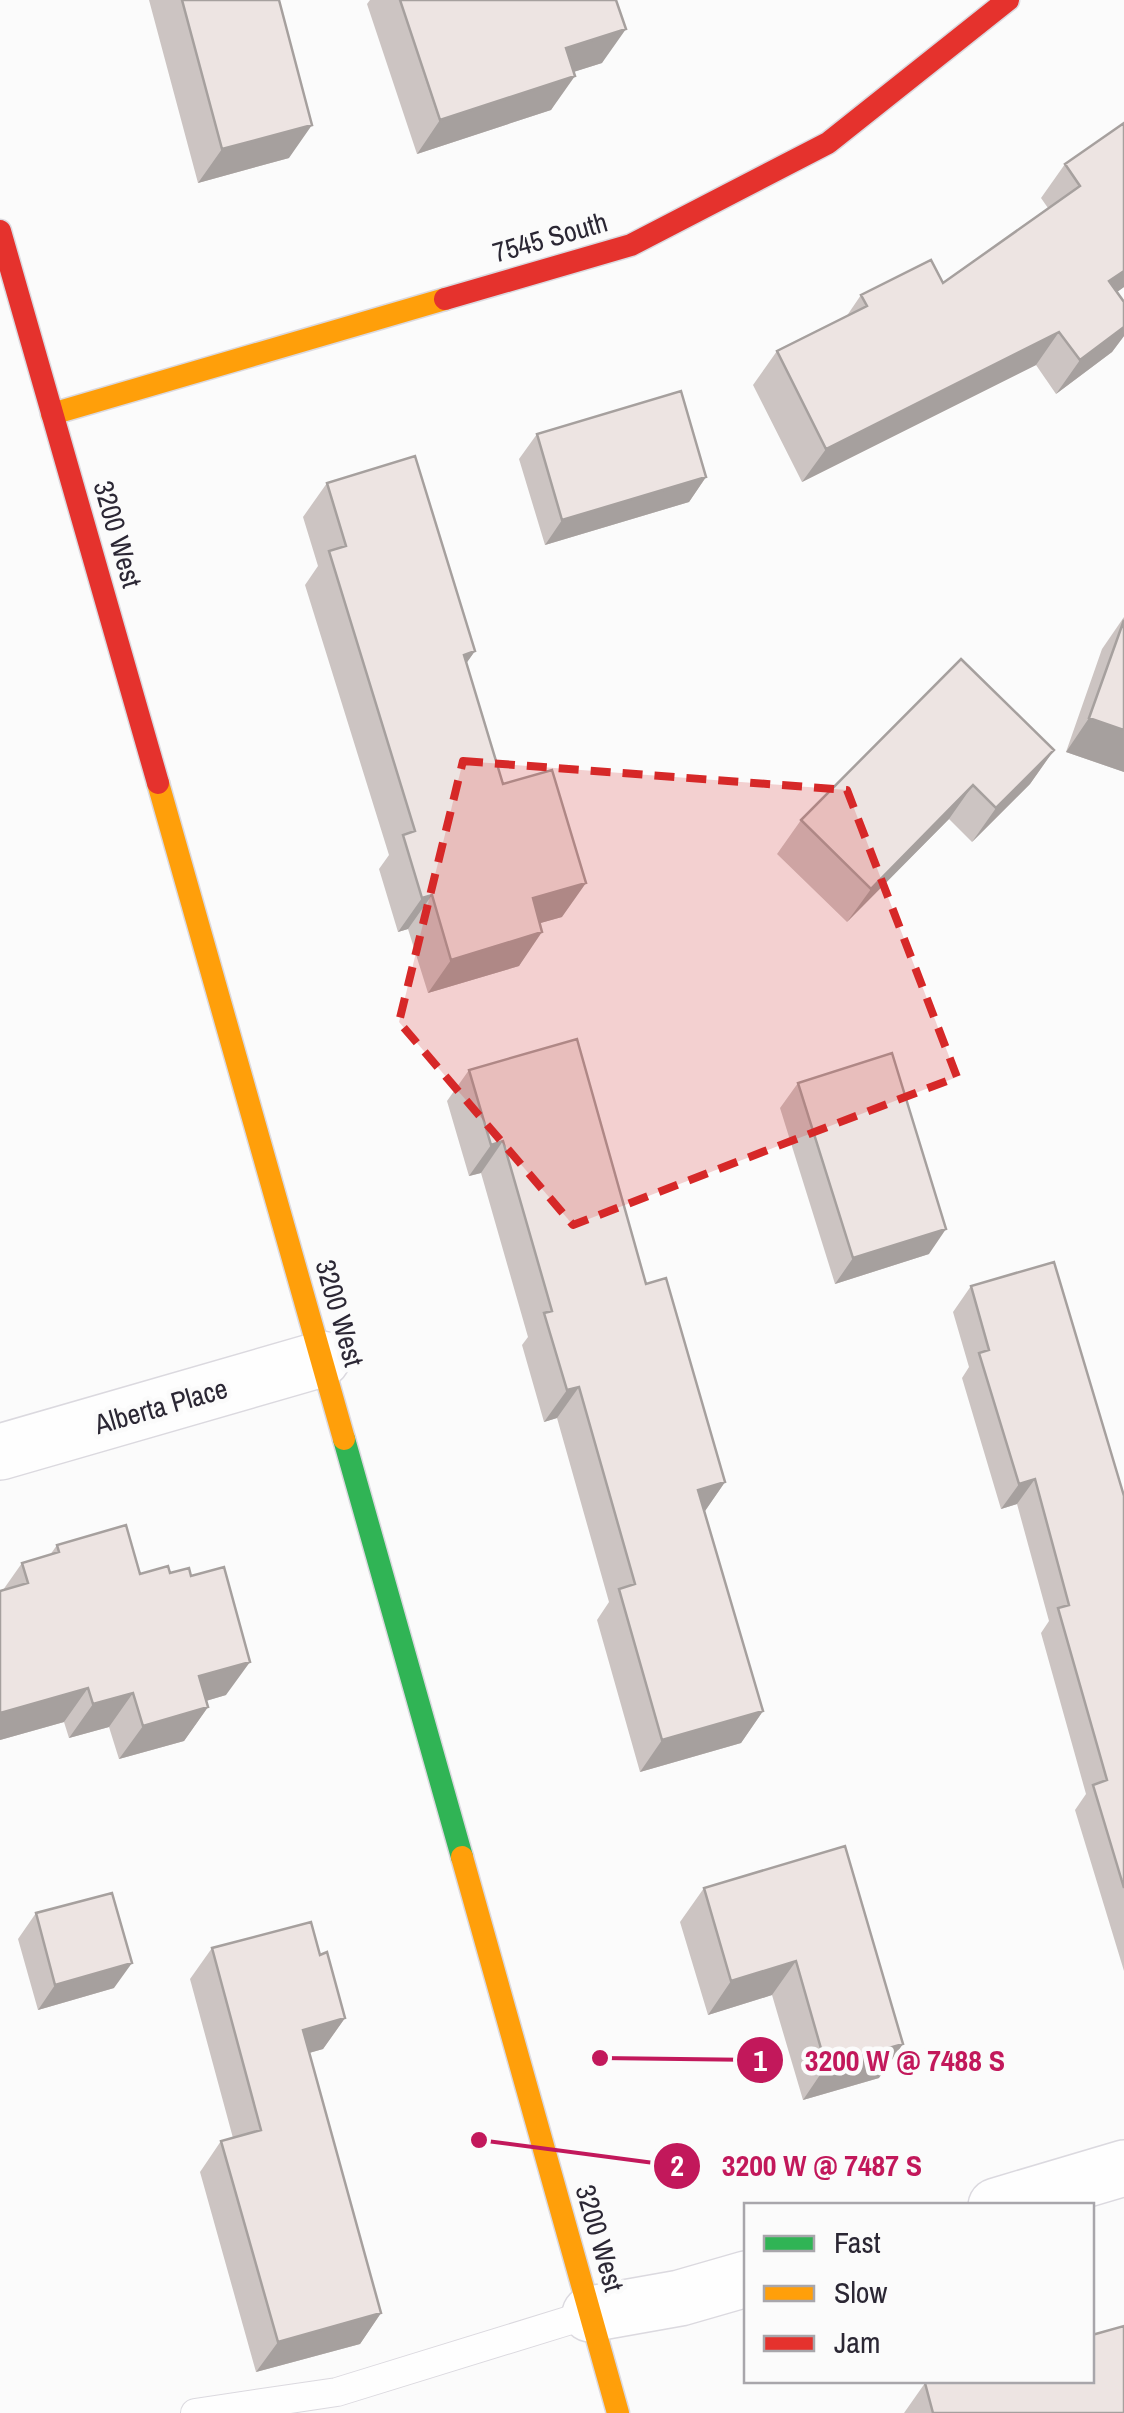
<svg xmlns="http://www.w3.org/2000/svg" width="1124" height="2413" viewBox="0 0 1124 2413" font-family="'Archivo Narrow',sans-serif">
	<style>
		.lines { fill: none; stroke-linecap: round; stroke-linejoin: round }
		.lane-casing { stroke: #dbd9df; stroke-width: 30 }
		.street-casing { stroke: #dbd9df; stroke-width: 58 }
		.fast-casing { stroke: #dbd9df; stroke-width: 25 }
		.slow-casing { stroke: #dbd9df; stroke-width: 25 }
		.jam-casing { stroke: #dbd9df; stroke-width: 25 }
		.lane { stroke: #fefefe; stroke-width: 28 }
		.street { stroke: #fefefe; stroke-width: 55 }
		.fast { stroke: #30b455; stroke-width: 22 }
		.slow { stroke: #ff9f0a; stroke-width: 22 }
		.jam { stroke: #e5322d; stroke-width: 22 }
		.wall { fill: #ccc4c2 }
		.shaded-wall { fill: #a6a09e }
		.building { fill: #ede4e2; stroke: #a6a09e; stroke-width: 2.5 }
		.marked { fill: #d62828; fill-opacity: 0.2; stroke: #d62828; stroke-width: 8; stroke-dasharray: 20 12; stroke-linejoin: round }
		.labels { text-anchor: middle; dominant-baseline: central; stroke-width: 9; stroke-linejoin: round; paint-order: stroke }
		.street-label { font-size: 28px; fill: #2b2734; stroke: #fbfbfb }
		.leader { fill: none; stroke: #c2185b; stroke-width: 4 }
		.callout-dot { fill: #c2185b; stroke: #fbfbfb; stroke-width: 4 }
		.mark-label { font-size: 30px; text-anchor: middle; font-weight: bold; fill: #fff }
		.callout-label { font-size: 30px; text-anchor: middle; font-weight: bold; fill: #c2185b; stroke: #fbfbfb; stroke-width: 9; stroke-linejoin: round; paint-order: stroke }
	</style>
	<rect width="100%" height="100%" fill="#fbfbfb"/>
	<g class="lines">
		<defs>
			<path id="lane" d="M195 2413 337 2392 590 2314"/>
			<path id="street" d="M0 1452 322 1359
				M996 2206 1124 2168
				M590 2314 680 2298 746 2279"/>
			<path id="fast" d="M344 1439 462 1857"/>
			<path id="slow" d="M52 414 445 299
				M158 783 344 1439
				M462 1857 618 2413"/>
			<path id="jam" d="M0 231 158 783
				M445 299 631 245 828 143 1008 0"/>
		</defs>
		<use href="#lane" class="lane-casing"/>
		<use href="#street" class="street-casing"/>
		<use href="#fast" class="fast-casing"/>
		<use href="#slow" class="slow-casing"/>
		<use href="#jam" class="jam-casing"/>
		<use href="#lane" class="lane"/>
		<use href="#street" class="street"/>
		<use href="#fast" class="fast"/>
		<use href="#slow" class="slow"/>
		<use href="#jam" class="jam"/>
	</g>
	<path class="wall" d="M149 0H279L289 158 198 183Z
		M370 0H616L602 63 573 72 551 110 417 154 367 4Z
		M1124 123V287L1117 292 1124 302V336L1112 352 1056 394 1036 365 802 482 753 385 777 351 846 317 861 295 943 283 1048 208 1041 198 1065 164Z
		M537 434 706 477 689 502 545 545 519 459Z
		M327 483 475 651 466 663 503 784 562 917 540 923 519 966 428 993 408 929 398 932 379 869 389 855 305 585 318 566 303 517Z
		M1124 617V772L1066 752 1102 649Z
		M1054 750 1030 784 972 842 949 819 847 922 777 854 801 820Z
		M469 1070 646 1284 725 1482 704 1512 763 1711 741 1743 640 1772 597 1620 609 1602 557 1418 544 1422 522 1345 528 1337 481 1173 469 1176 447 1101Z
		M798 1083 929 1254 835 1284 780 1108Z
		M971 1286 1124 1496V1971L1075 1810 1086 1794 1041 1633 1049 1621 1017 1504 1001 1509 962 1378 969 1367 953 1312Z
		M57 1545 140 1574 170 1573 226 1695 206 1701 208 1707 184 1741 119 1759 109 1727 69 1738 64 1722 0 1740V1591L3 1590 22 1563 50 1555Z
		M845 1846 879 2078 803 2100 772 1995 708 2015 680 1922 704 1888Z
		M36 1913 114 1988 38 2010 18 1939Z
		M212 1948 320 1955 345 2018 323 2049 309 2053 381 2313 360 2344 256 2372 200 2172 221 2141 233 2138 190 1979Z
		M925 2383 1124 2413H904Z"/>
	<path class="shaded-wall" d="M626 29 602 63 542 82 566 48Z
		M575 76 551 110 417 154 440 120Z
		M312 125 289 158 198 183 222 149Z
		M1124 271V287L1085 315 1109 281Z
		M1124 327V336L1112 352 1056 394 1080 360Z
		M1059 332 1036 365 802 482 826 449Z
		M706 477 689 502 545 545 562 520Z
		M475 651 451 685 464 655Z
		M1089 718 1124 730V772L1066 752Z
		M1054 750 1030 784 972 842 996 808Z
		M973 785 949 819 847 922 871 889Z
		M586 883 562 917 509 932 533 898Z
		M432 895 408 929 398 932 422 898Z
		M542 932 519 966 428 993 451 960Z
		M503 1141 481 1173 469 1176 491 1145Z
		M946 1229 929 1254 835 1284 853 1258Z
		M579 1387 557 1418 544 1422 567 1390Z
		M1035 1479 1017 1504 1001 1509 1019 1484Z
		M725 1482 703 1514 698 1490Z
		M250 1662 226 1695 175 1710 199 1676Z
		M88 1688 64 1722 0 1740V1713Z
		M133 1693 109 1727 69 1738 93 1704Z
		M208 1707 184 1741 119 1759 143 1726Z
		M763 1711 741 1743 640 1772 662 1740Z
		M796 1961 772 1995 708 2015 731 1981Z
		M132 1963 114 1988 38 2010 55 1985Z
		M345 2018 323 2049 281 2061 303 2030Z
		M903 2044 879 2078 803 2100 826 2066Z
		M381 2313 360 2344 256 2372 278 2342Z"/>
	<path class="building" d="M182 0H279L312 125 222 149Z
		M400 0H616L626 29 566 48 575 76 440 120Z
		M1124 123V271L1109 281 1124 302V327L1080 360 1059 332 826 449 777 351 867 306 861 295 931 260 943 283 1080 186 1065 164Z
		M681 391 706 477 562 520 537 434Z
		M415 456 475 651 464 655 503 784 552 770 586 883 533 898 542 932 451 960 432 895 422 898 403 835 415 831 329 551 346 546 327 483Z
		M1124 620V730L1089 718Z
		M961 659 1054 750 996 808 973 785 871 889 801 820Z
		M577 1039 646 1284 666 1278 725 1482 698 1490 763 1711 662 1740 619 1589 635 1584 579 1387 567 1390 544 1313 552 1311 503 1141 491 1145 469 1070Z
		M892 1053 946 1229 853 1258 798 1083Z
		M1054 1262 1124 1496V1888L1093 1785 1107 1780 1058 1608 1069 1605 1035 1479 1019 1484 979 1353 989 1350 971 1286Z
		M126 1525 140 1574 168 1566 170 1573 189 1568 191 1576 224 1567 250 1662 199 1676 208 1707 143 1726 133 1693 93 1704 88 1688 0 1713V1591L28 1583 22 1563 59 1552 57 1545Z
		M845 1846 903 2044 826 2066 796 1961 731 1981 704 1888Z
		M112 1893 132 1963 55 1985 36 1913Z
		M311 1922 320 1955 327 1952 345 2018 303 2030 381 2313 278 2342 221 2141 261 2130 212 1948Z
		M1124 2326V2413H933L925 2383 933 2380H1092V2335Z"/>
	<path class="marked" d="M463 761 847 790 957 1077 573 1225 399 1022Z"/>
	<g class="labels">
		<g class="street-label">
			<text transform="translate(550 237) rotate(-16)">7545 South</text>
			<text transform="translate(118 534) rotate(74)">3200 West</text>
			<text transform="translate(340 1313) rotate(74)">3200 West</text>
			<text transform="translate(161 1406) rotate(-16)">Alberta Place</text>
			<text transform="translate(600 2238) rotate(74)">3200 West</text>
		</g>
	</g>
	<path class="leader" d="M600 2058L760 2060M479 2140L677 2166"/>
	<g class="callout-dot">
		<circle cx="600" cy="2058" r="10"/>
		<circle cx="479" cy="2140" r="10"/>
		<circle cx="760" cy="2060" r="25"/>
		<circle cx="677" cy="2166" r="25"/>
	</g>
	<g class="mark-label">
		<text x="760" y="2071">1</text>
		<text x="677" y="2176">2</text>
	</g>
	<g class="callout-label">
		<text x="905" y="2071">3200 W @ 7488 S</text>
		<text x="822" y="2176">3200 W @ 7487 S</text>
	</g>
	<rect x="744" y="2203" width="350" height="180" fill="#fbfbfb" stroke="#a8a6ab" stroke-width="2.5"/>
	<rect x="764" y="2236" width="50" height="15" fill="#30b455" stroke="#a8a6ab" stroke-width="2.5"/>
	<text x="834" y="2253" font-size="30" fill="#2b2734">Fast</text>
	<rect x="764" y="2286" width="50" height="15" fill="#ff9f0a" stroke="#a8a6ab" stroke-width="2.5"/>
	<text x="834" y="2303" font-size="30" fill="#2b2734">Slow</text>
	<rect x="764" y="2336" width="50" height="15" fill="#e5322d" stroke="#a8a6ab" stroke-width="2.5"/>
	<text x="834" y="2353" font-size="30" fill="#2b2734">Jam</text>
</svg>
